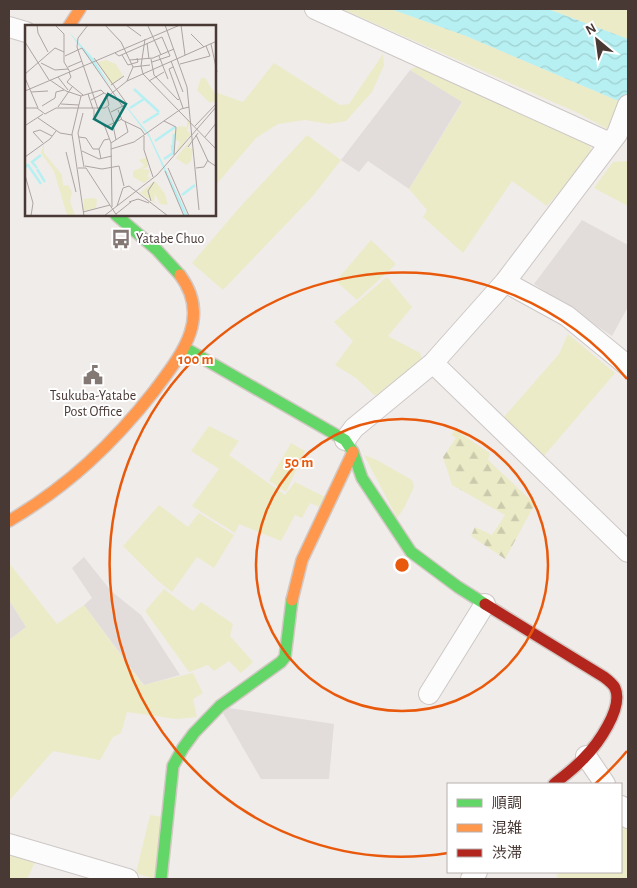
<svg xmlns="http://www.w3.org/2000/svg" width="637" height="888" viewBox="0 0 637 888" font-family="'Alegreya Sans','Noto Sans JP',sans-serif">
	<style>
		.green { fill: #ebebc8 }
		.forest { fill: url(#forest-firs) }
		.parking { fill: #e2dddb }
		.water { fill: url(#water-waves) }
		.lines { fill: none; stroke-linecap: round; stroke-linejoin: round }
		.street-casing { stroke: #cdc8c6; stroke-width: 22 }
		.fast-casing { stroke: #d3c8c3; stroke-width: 14 }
		.slow-casing { stroke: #d3c8c3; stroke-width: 14 }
		.jam-casing { stroke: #d3c8c3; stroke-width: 14 }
		.street { stroke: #fdfcfc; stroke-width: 20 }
		.fast { stroke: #63d668; stroke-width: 11 }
		.slow { stroke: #ff974d; stroke-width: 11 }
		.jam { stroke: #b3261e; stroke-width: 11 }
		.ring { fill: none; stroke: #e8590c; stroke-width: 2.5 }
		.labels { text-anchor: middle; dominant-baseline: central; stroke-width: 4; stroke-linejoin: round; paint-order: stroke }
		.poi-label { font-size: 14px; fill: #483935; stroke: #fff; text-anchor: start }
		.inset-river { fill: none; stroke: #b7f0f2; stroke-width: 2.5 }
		.inset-road { fill: none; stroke: #ada4a2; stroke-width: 1 }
		.view { fill: #0f766e; fill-opacity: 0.15; stroke: #0f766e; stroke-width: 2.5 }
		.inset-edge { fill: none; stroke: #483935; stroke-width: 2.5 }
		.centre { fill: #e8590c; stroke: #fff; stroke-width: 2.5 }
		.ring-label { font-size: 15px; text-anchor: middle; font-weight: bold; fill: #e8590c; stroke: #fff; stroke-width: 4; stroke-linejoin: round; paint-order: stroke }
	</style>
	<defs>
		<pattern id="forest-firs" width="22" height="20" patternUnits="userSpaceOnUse" patternTransform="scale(1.25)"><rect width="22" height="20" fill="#ebebc8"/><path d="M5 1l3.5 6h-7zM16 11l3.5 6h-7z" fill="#cbcaac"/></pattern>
		<pattern id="water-waves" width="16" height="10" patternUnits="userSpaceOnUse" patternTransform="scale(1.25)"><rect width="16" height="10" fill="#b7f0f2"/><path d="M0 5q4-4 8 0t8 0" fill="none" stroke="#9fcfd0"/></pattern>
	</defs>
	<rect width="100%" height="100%" fill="#f0ecea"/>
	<path class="green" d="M342 9H391L466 36 621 102 611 131 578 113Z
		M548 9H628V39Z
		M383 54 384 65 372 92 346 121 329 124 305 120 278 124 256 138 215 186V92L243 102 274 63 340 105 349 104Z
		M420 64 589 140 591 150 584 164 547 206 512 181 463 253 423 217 427 210 409 189 462 103 410 70Z
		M307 135 341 160 312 197 223 290 192 263 240 207Z
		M628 161V206L594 188 613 162Z
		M371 240 396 264 357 300 336 281Z
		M387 277 412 307 388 336 420 353 422 359 375 396 356 378 335 365 353 341 334 322Z
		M568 334 615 373 543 457 503 418 559 354Z
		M209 426 239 441 229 455 285 495 295 482 327 498 320 507 310 503 302 518 295 515 281 541 239 524 235 533 192 506 219 469 191 451Z
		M291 443 305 451 286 492 269 481Z
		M364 455 375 459 412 480 414 487 404 508 397 518Z
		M159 505 188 527 199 513 234 535 214 568 197 557 172 592 157 580 123 546Z
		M9 563 57 624 84 605 143 685 193 673 203 693 193 699 197 717 176 719 127 712 121 733 113 737 100 760 53 751 9 801V640L26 627 9 600Z
		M164 589 193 611 201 602 233 624 230 636 253 662 241 673 229 661 214 671 208 665 189 672 145 611Z
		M150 815 162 817 154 879 136 873Z
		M621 819 628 829V879H560L556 876 560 872H621Z
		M9 850 37 858 27 879H9Z"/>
	<path class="forest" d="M455 430 490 453 488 460 535 504 505 559 471 536 475 527 492 535 505 515 452 485 443 457 456 438 451 435Z"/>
	<path class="parking" d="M410 70 462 102 409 189 368 161 359 172 341 160Z
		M582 220 628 245V307L612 336 534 284Z
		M84 557 111 591 141 615 180 675 144 685 140 680 84 605 92 598 72 568Z
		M9 600 26 627 9 640Z
		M229 708 334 724 329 779H261L223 713Z"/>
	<path class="water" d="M391 9H548L628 39V105L466 36Z"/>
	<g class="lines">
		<defs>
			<path id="street" d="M315 9 610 143
				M9 27 26 32
				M505 282 567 316 628 366
				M433 363 628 552
				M345 440 354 428 433 363 505 282 617 134 628 105
				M429 694 485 604
				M586 756 605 784
				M621 806 628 818
				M9 844 128 879
				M471 879 477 872"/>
			<path id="fast" d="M116 215 157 250 180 275
				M185 348 345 440 353 452 362 478 411 552 458 587 485 604
				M161 879 173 766 183 748 194 733 220 706 281 662 285 657 292 600"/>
			<path id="slow" d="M69 26 80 9
				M9 521C68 486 113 444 155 390 181 355 212 318 180 275
				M292 600 302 560 353 452"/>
			<path id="jam" d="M485 604 604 677C608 680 613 684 615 688 624 708 597 745 584 758 575 768 564 776 554 784"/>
		</defs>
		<use href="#street" class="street-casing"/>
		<use href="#fast" class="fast-casing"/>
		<use href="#slow" class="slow-casing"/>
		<use href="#jam" class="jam-casing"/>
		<use href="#street" class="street"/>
		<use href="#fast" class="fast"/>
		<use href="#slow" class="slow"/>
		<use href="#jam" class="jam"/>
	</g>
	<g class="ring">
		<circle cx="402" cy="565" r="146"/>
		<path d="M627 751A292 292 0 0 1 595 784M448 853A292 292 0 1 1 627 379"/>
	</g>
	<defs>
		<symbol id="bus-bare" viewBox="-9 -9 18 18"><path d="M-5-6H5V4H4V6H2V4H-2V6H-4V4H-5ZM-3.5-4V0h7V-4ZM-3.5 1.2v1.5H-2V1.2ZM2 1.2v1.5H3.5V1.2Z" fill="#837874" stroke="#fff" stroke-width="2.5" paint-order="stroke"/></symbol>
		<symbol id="civic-bare" viewBox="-9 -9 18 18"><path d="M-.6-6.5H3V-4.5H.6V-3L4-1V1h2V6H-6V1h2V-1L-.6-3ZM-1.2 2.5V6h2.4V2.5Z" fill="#837874" stroke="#fff" stroke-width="2.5" paint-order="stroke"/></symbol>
	</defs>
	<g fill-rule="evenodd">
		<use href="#bus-bare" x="107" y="225" width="28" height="28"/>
		<use href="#civic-bare" x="79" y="361" width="28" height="28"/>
	</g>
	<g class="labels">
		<g class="poi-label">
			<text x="136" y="239">Yatabe Chuo</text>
			<text x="93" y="396" text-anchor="middle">Tsukuba-Yatabe<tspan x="93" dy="16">Post Office</tspan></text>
		</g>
	</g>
	<g transform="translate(25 25)">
		<rect width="191" height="191" fill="#f0ecea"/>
		<path d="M122 132 123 142 117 144 125 145 122 152H126L119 158 108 152V146L116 143 119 140 114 135ZM130 156 140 169 143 180 135 179 130 169 129 176 133 180 115 168ZM68 173 72 174 71 183 58 186 59 174Z" fill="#ebebc8"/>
		<path d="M176 53H180L190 69V76L185 78 172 65ZM162 95 164 96 165 98 162 106 166 109 150 130 155 117 148 113 150 105 154 101 162 102ZM167 113 162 122 168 124 166 136 161 140 151 133ZM19 118V128L37 150 38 161 43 160 47 167 45 176 50 191H44L41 187 29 146 16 128Z" fill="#ebebc8"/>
		<path d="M81 35 91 39 98 51 86 60 73 37Z" fill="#ebebc8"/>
		<path d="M43 6 68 33 86 62 124 109 163 191H160L124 112Z" fill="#b7f0f2"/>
		<path class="inset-river" d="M109 64 134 87M105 83 119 74M118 98 134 88M130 116 150 102M148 125 149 109M139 134 148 128 147 120M0 142 3 140 16 159M12 143 7 137 16 130M12 144 20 157M157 170 170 160"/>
		<path class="inset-road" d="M12 0 13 8 23 27M30 0 39 9V37L45 47M63 0 53 13 52 22 73 84M80 0 96 17 108 42 102 56M101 0 116 11M140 0 162 62 174 185M156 0 160 30M123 1 136 30M166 9 179 22M120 14 116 41 118 49 192 125M0 17 24 55M122 18 124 34M186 19 192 47M90 28 94 31 137 12 145 31 127 37M97 30 103 40 113 37 112 33M40 31 57 23 98 82M134 31 143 54M69 33 102 79 86 87M126 34 129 50 153 75 155 73M105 35 128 33 149 24M146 36 158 67M16 38 30 45 43 44M155 39 185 31 181 21M43 42 57 36M108 42 125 40M148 42 144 44 158 83M44 47 46 52 42 57 58 70M0 49 30 23 39 27M33 52 43 65M0 53 13 83M25 55 41 66 56 71 47 109 59 191M124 56 139 47M86 60 99 51M0 66 155 0M6 67 23 66M63 69 68 84M56 71 76 65 79 68M66 75 79 68 84 71M36 79 54 80M17 81 30 73 31 67 39 65M33 82 47 62M83 82 89 98M0 83H12L20 89 31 83H80L84 80 82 72 102 56 192 16M69 84V92L80 102 86 118 87 182M93 85 97 95 116 104 120 110M58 88 53 108 59 142M13 93 35 108 47 110M139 96 151 102 149 130M1 100 18 89M88 100 91 115M170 101 192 78M80 102 97 94M171 110 183 136 192 142M119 111V125L128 152M54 112 61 113 68 124H74M180 112 192 97M18 118 8 107 15 105 27 111M86 118 103 107 100 96M163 122 173 108M86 124 109 117 156 84 164 82M57 126 74 134 87 131M41 127 51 167M0 132 25 114 31 106M76 134 74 124 79 115 84 114M60 141 77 144 94 141 99 161M53 143H61L92 191M143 143 164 191M171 143 179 142 183 135M140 146 159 191M0 150 8 178 6 191M126 176 123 166 129 157M104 177 113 174 124 178M92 181 98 163 104 161 143 191M58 187 85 180M91 189 106 177M79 191 132 150 192 81"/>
		<path class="view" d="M83 69 101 79 87 104 69 94Z"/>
		<rect width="191" height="191" class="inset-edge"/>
	</g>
	<circle cx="402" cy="565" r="8" class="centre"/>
	<g class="ring-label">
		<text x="196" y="364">100 m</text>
		<text x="299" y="467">50 m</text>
	</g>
	<rect width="637" height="888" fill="none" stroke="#483935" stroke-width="20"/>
	<rect x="447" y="783" width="175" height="90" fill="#ffffff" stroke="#b6b0ae"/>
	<rect x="457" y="799" width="25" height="8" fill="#63d668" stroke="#b6b0ae"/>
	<text x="492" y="808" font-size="15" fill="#483935">順調</text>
	<rect x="457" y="824" width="25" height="8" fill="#ff974d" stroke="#b6b0ae"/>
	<text x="492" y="833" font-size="15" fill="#483935">混雑</text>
	<rect x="457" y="849" width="25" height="8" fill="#b3261e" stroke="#b6b0ae"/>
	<text x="492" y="858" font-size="15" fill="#483935">渋滞</text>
	<g transform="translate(597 40) rotate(331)" stroke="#ffffff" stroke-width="4" paint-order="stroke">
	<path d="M0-4L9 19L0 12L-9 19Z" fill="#483935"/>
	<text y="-8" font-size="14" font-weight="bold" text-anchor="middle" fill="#483935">N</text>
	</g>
</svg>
